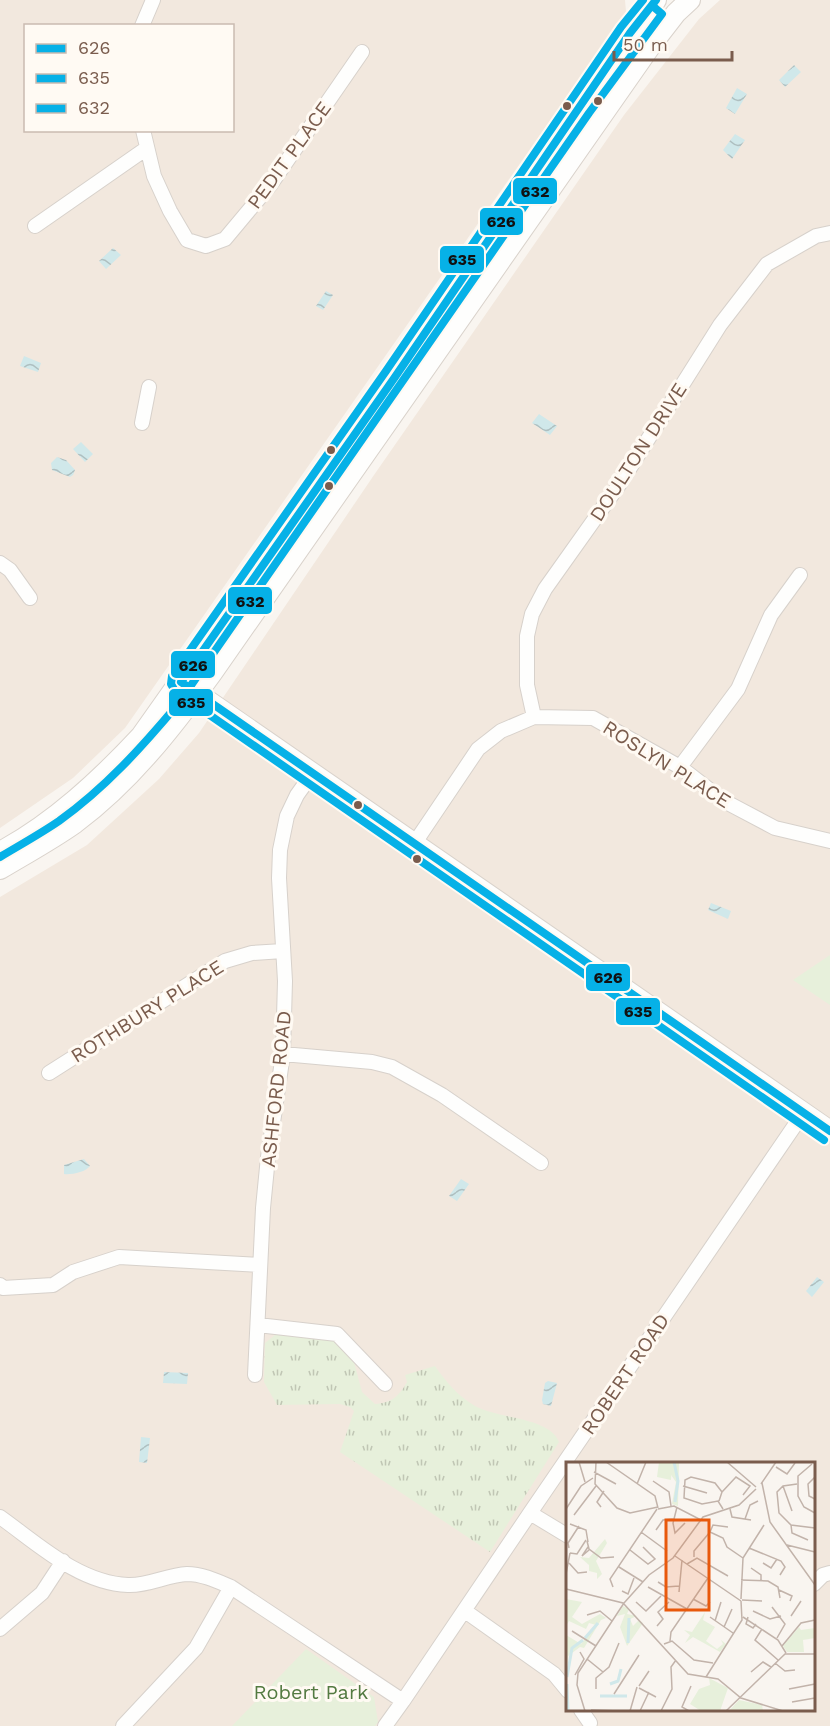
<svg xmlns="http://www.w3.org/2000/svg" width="830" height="1726" viewBox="0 0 830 1726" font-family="'Work Sans',sans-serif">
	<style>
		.residential { fill: #f2e8de; fill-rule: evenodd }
		.grass { fill: url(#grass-tufts) }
		.park { fill: #e7f0db }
		.water { fill: url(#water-waves) }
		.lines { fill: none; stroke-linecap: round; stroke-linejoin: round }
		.street-casing { stroke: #d7d1cb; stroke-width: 16 }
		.secondary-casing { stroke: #d9d2cb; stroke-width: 22 }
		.street { stroke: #fefefd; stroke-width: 14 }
		.secondary { stroke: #fefefd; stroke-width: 20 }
		.bus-1-casing { stroke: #fffaf3; stroke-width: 12 }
		.bus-2-casing { stroke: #fffaf3; stroke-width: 12 }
		.bus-3-casing { stroke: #fffaf3; stroke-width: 12 }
		.bus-1 { stroke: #06b1e7; stroke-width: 8 }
		.bus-2 { stroke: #06b1e7; stroke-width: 8 }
		.bus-3 { stroke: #06b1e7; stroke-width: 8 }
		.bus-dot { fill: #7a5c4d; stroke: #fffaf3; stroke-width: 2 }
		.labels { text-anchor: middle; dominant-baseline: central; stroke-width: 6; stroke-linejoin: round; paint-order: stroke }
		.street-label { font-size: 20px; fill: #7a5c4d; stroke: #fffaf3 }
		.park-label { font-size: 20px; fill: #537a41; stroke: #fffaf3 }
		.inset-river { fill: none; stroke: #d0e8ea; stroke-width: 3 }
		.inset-road { fill: none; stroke: #c2b3aa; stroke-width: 1.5 }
		.view { fill: #e8590c; fill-opacity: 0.15; stroke: #e8590c; stroke-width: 3 }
		.inset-edge { fill: none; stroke: #7a5c4d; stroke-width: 3 }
		.line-badge { stroke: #fffaf3; stroke-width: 2 }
		.pale-badge-label { font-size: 16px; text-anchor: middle; font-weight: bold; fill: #111 }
	</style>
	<defs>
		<pattern id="grass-tufts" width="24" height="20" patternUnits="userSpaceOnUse" patternTransform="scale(1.5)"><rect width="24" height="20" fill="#e7f0db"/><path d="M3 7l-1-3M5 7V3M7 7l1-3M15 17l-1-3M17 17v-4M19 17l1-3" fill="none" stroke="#c0c6b4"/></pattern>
		<pattern id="water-waves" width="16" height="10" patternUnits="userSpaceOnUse" patternTransform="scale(1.5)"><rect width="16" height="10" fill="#d0e8ea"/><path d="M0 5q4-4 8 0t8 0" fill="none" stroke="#aebfc0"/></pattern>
	</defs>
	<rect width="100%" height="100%" fill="#f9f5f0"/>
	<path class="residential" d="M0 0H625L626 12 125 728 73 778 0 828ZM26 26H232V130H26Z
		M720 0H830V1726H0V897L87 845 159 779 199 733 374 475 624 115 699 19ZM568 1464H814V1710H568Z"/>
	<path class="grass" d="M294 1333 333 1340 346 1348 354 1362 362 1392 375 1404C392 1403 399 1396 407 1382L405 1375 435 1366C446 1382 458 1396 475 1406 498 1419 550 1417 559 1442L490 1552 340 1452 354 1411 350 1407 340 1404 277 1405 264 1382 265 1343 275 1335Z"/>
	<path class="park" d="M830 955V1005L793 980Z
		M306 1649 374 1697 378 1722 375 1726H232Z"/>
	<path class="water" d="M794 65 801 72 785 87 779 80Z
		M737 88 747 94 735 114 726 108Z
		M735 134 745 140 732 159 723 150Z
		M113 248 121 255 106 269 99 261Z
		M326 291 333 295 323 310 316 306Z
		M24 356 41 363 38 372 20 366Z
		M539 414 557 426 550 435 532 423Z
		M81 442 93 454 85 462 73 449Z
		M57 457 66 460 75 470 73 475 70 477 52 470 51 463Z
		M711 903 731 911 728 919 708 910Z
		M84 1159 90 1166C86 1172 71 1175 64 1174V1165Z
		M461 1179 469 1184 457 1201 449 1196Z
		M817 1277 824 1282 812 1297 806 1291Z
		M164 1372 188 1373 187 1384 163 1383Z
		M548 1381 557 1383 551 1406 543 1404 542 1400 545 1383Z
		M141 1437 150 1438 147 1463 139 1462Z"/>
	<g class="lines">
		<defs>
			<path id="street" d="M142 26 153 0
				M143 130 154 176 170 211 187 240 206 246 225 239 271 184 362 52
				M35 226 147 148
				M142 423 149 387
				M0 563 10 570 30 598
				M534 717 527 685V636L532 614 545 589 621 482 720 325 767 264 816 236 830 233
				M680 767 738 689 771 615 800 575
				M414 844 478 749 501 731 534 717 593 718 680 767 724 801 775 828 830 841
				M283 1054 372 1062 392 1067 442 1095 541 1163
				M49 1073 225 961 252 953 283 951
				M0 1285 3 1288 53 1285 73 1272 119 1257 260 1265
				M258 1325 337 1334 385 1384
				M255 1375 263 1208 268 1157 283 1054 285 981 279 878 280 850 287 816 297 795 312 774
				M530 1513 568 1536
				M0 1517C38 1544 79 1583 128 1585 148 1586 167 1575 187 1574 202 1574 217 1581 231 1587L403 1701
				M814 1584 823 1575 830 1573
				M465 1611 554 1674 568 1691
				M0 1629 42 1593 63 1561
				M581 1710 590 1723
				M123 1726 196 1648 231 1587
				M385 1726 403 1701 530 1513 804 1112"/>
			<path id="secondary" d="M188 687 830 1131
				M0 852C54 823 100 780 141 736L395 377 525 185 630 33 656 0
				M0 869C25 854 51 840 75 823 130 782 172 728 212 673L652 44 676 13 690 0"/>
		</defs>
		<use href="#street" class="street-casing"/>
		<use href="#secondary" class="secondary-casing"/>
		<use href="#street" class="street"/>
		<use href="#secondary" class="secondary"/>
		<defs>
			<path id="bus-1" d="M656 0 630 33 395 377 181 682 830 1131"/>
			<path id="bus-2" d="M643 0 621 27 386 371 172 676 171 684 175 691 824 1140"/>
			<path id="bus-3" d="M0 857C20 845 40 834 59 821 105 788 142 747 178 704L589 113 662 14 655 8"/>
		</defs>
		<use href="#bus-1" class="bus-1-casing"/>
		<use href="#bus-2" class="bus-2-casing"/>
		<use href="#bus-3" class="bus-3-casing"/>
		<use href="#bus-1" class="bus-1"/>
		<use href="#bus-2" class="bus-2"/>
		<use href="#bus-3" class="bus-3"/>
	</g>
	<g class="bus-dot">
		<circle cx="598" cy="101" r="5"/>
		<circle cx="567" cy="106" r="5"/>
		<circle cx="331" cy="450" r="5"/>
		<circle cx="329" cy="486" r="5"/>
		<circle cx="358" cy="805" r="5"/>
		<circle cx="417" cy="859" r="5"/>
	</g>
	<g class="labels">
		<g class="street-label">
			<text transform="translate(289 155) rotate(-54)">PEDIT PLACE</text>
			<text transform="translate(638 452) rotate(-57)">DOULTON DRIVE</text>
			<text transform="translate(667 764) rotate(32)">ROSLYN PLACE</text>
			<text transform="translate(147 1011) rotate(-32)">ROTHBURY PLACE</text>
			<text transform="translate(276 1089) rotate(-84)">ASHFORD ROAD</text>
			<text transform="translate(625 1374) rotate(-56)">ROBERT ROAD</text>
		</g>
		<g class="park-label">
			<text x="311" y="1692">Robert Park</text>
		</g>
	</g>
	<g transform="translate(566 1462)">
		<rect width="249" height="249" fill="#f9f5f0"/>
		<path d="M106 0H113L112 44 106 42 110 20 103 10ZM39 77 41 81 30 99 36 112 31 117V111L23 109V103L14 95 23 96ZM0 137 16 140 6 155 16 162 34 152 40 156 35 158 18 186 14 185 2 194 0 215V173L15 182 30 163 23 161 20 167 3 159 0 164ZM57 144 63 147 61 152 71 154 64 157 67 164 73 158 77 161 61 184 54 165 59 152 51 154ZM139 150 137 158 149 165 140 179 151 187 157 182 155 178 160 182 154 190 127 175 119 181 124 173 118 168 126 170ZM173 238 196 243 197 249H163Z" fill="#e7f0db"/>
		<path d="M93 0H106L105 18 91 15ZM233 165 235 168 249 166V176L237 178 238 190H221L217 184ZM143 216 162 226 154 249H135L124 242 133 227 144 223Z" fill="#e7f0db"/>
		<path class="inset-river" d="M108 0 112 19 109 40M19 176 32 161M62 181 63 156M1 215 6 186 17 178M1 222 2 249M44 222 52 219 55 207M34 234H61"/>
		<path class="inset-road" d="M13 0 19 20M30 0 29 22 51 46 64 51 92 45M40 0 89 34 92 46M161 0 190 25M246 2 232 14V34L238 45 249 51M210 5 221 12 229 1M28 10 50 22M249 15 242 22 243 34 249 37M87 19 103 30 105 44M196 21 204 60 249 123M71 22 80 0M195 22 210 0M231 22 217 24 211 30 213 51 225 63 249 66M117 24 141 31M217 24 226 49M156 30 170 15 184 24 177 33M153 39 156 30 149 21 125 15 119 18 118 36 136 42 152 39 157 47M35 45 31 40 38 29M111 45 107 61 109 71 119 61M0 47 15 24 27 16M92 47 108 44 135 58M164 47 166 55 185 58M8 53 30 24M179 57 184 43 192 39M4 62 20 68 22 80M225 63 226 71 242 78M90 68 97 58 108 57M75 70 101 89M144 70 147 63 162 65M21 79 23 87 35 96 48 95M221 83 249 90M22 85 16 94 23 88M3 86 2 81 13 64M183 86 215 99 219 105 214 113M64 88 82 102 89 97 77 85M4 91 11 92 20 78M109 94 175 139M128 95V89L144 70 157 76 161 85 177 96M3 101 12 111 21 110M197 101 205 106 211 97M121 102 131 96 162 114M53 105 77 120M185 106 195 113V119M0 112 4 91M175 118 202 119 212 125 214 136M92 120 100 125 113 124M47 125 44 117 91 47M82 125 121 147M0 127 57 141 122 212 152 217 175 236 217 249M213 128 226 134 224 139M56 129 62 132 68 116M113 130 116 98M127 137 140 144 144 140M175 137 177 96 198 63M176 138 196 139M70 140 80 149 95 134M58 141 83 113 107 96 137 55 173 43 190 27M206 145 219 162 211 176M187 149 204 157 215 154M21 153 34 149 46 159M225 154 235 139M144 155 167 171M177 155 212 178 220 191M182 155 180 162 187 166 190 162M149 159 155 140M91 164 97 157 92 150 103 140M158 165 166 147M196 167 189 178 212 198M6 169 30 184M104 179 105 170 142 116M98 182 106 179 128 198 147 201M216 184 235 161 249 158M21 197 37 210M209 201 219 209 229 208M185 210 197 200 205 205M9 213 18 197 14 190M140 215 176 158 175 139M73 224 83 209M73 226 90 235M30 227V216L43 205 53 181M223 227 249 222M48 232 73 193M226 240 249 236M25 248 54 249M19 249 11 223 12 211 58 141M64 249 71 225M74 249 83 230M95 249 106 227 105 205 110 198M123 249 116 245 125 224M160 249 219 192H249"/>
		<path class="view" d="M100 58H143V148H100Z"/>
		<rect width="249" height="249" class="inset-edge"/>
	</g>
	<g class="line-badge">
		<rect x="512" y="177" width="46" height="28" rx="6" fill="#06b1e7"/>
		<rect x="479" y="207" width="45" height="29" rx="6" fill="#06b1e7"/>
		<rect x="439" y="245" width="46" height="29" rx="6" fill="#06b1e7"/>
		<rect x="227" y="586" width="46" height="29" rx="6" fill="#06b1e7"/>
		<rect x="170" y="650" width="46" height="29" rx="6" fill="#06b1e7"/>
		<rect x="168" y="688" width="46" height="29" rx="6" fill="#06b1e7"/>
		<rect x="585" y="963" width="46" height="29" rx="6" fill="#06b1e7"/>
		<rect x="615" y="997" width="46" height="29" rx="6" fill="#06b1e7"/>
	</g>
	<g class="pale-badge-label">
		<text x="535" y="197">632</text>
		<text x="501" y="227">626</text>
		<text x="462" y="265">635</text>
		<text x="250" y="607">632</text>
		<text x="193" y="671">626</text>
		<text x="191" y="708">635</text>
		<text x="608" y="983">626</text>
		<text x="638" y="1017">635</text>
	</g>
	<rect x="24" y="24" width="210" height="108" fill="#fffaf3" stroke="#cabbb1" stroke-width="1.5"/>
	<rect x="36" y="44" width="30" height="9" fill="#06b1e7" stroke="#cabbb1" stroke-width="1.5"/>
	<text x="78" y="54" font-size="18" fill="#7a5c4d">626</text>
	<rect x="36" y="74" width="30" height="9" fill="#06b1e7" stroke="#cabbb1" stroke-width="1.5"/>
	<text x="78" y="84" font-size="18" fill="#7a5c4d">635</text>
	<rect x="36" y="104" width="30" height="9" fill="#06b1e7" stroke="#cabbb1" stroke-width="1.5"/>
	<text x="78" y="114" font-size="18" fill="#7a5c4d">632</text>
	<path d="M614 51v9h118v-9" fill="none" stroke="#7a5c4d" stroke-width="3"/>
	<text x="623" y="51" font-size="18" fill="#7a5c4d" stroke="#fffaf3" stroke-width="4.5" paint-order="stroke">50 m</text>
</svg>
